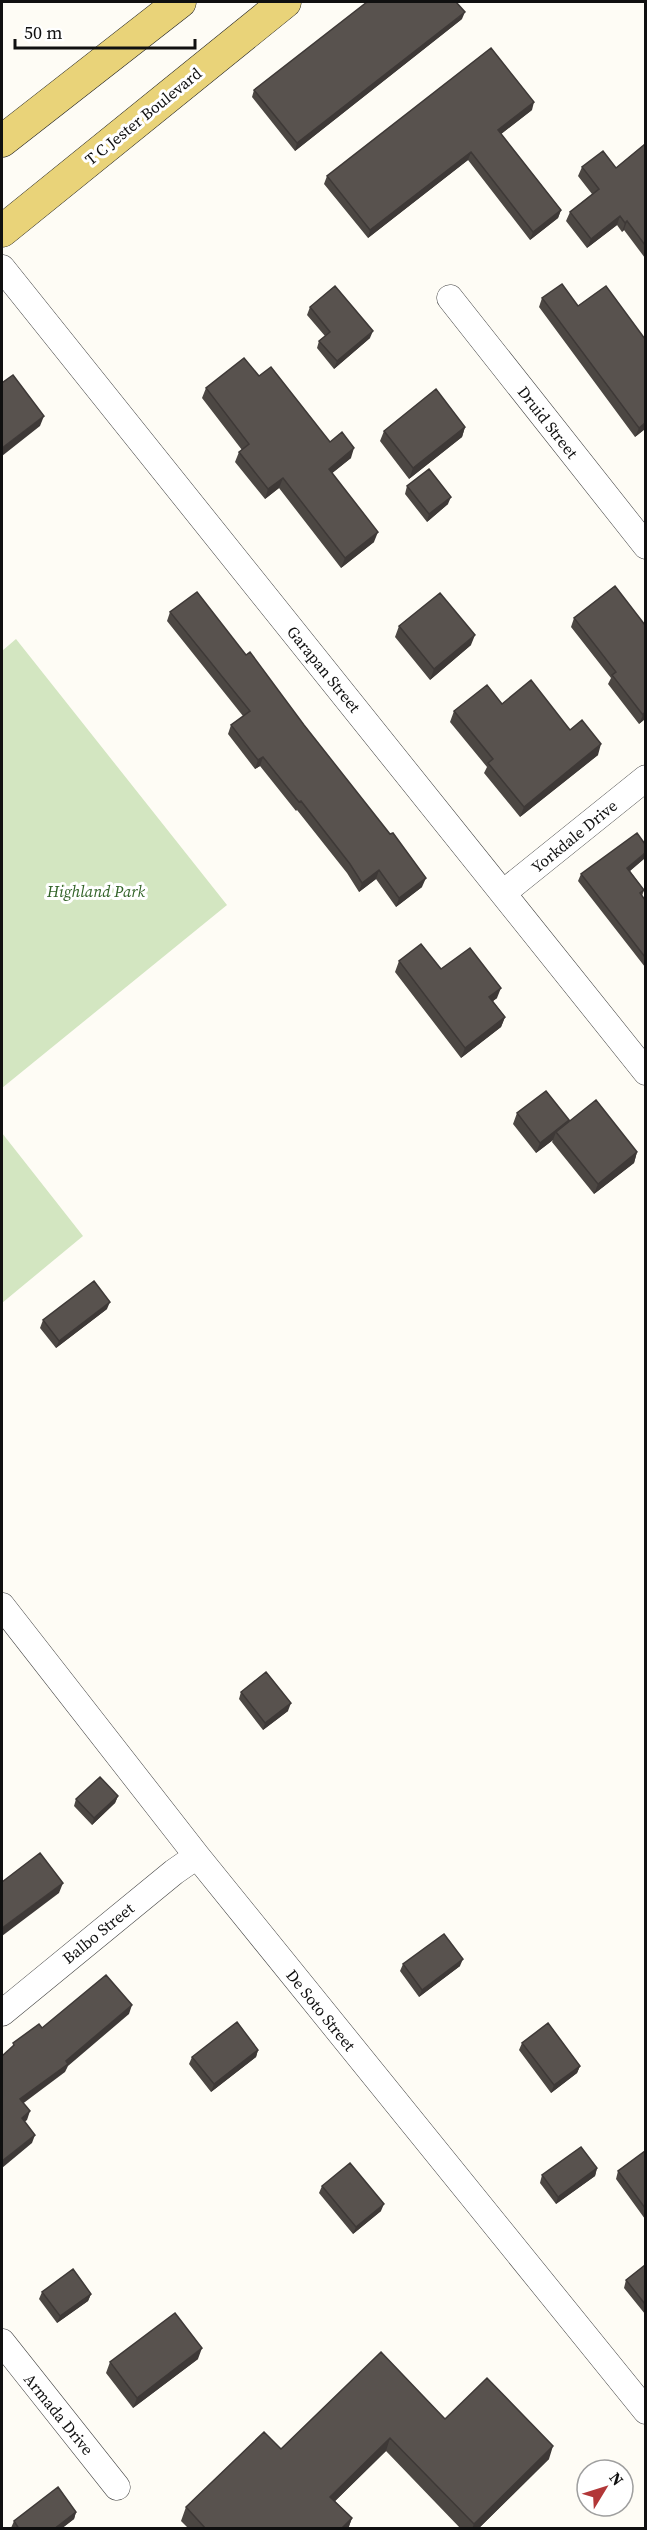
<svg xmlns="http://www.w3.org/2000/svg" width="647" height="2530" viewBox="0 0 647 2530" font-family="'Source Serif 4',serif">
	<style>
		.green { fill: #d3e6c1 }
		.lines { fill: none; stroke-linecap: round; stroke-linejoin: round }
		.minor-casing { stroke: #434343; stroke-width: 27 }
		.major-casing { stroke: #212121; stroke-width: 33 }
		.minor { stroke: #fff; stroke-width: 26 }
		.major { stroke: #e9d379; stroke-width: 32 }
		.wall { fill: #4c4743 }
		.shaded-wall { fill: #3e3937 }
		.building { fill: #58524e; stroke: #3e3937; stroke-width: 1.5 }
		.labels { text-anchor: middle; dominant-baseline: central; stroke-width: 6; stroke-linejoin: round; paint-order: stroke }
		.street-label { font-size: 16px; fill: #101010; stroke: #fff }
		.park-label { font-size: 16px; font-style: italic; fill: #316227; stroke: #fff }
	</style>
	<rect width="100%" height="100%" fill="#fefcf5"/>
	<path class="green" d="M16 639 227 905 2 1088V651Z
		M2 1133 83 1236 2 1303Z"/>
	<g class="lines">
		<defs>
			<path id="minor" d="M2 268 646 1072
				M450 298 646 546
				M503 893 646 778
				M2 1606 197 1856 646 2411
				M2 2013 174 1872 197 1856
				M2 2342 117 2487"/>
			<path id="major" d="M2 141 180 2
				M2 231 285 2"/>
		</defs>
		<use href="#minor" class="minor-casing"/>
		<use href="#major" class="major-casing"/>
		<use href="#minor" class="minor"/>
		<use href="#major" class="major"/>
	</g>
	<path class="wall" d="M462 19 295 151 252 97 254 90Z
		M532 110 501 134 561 210 558 218 530 240 468 160 368 238 324 184 327 176Z
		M645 144V258L624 230 622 232 617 225 587 248 566 221 570 212 592 194 578 176 582 167 616 168Z
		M542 298 578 306 645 429 635 437 539 307Z
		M310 307 370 338 334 369 317 348 319 341 325 336 307 315Z
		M259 376 330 442 351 458 332 473 374 542 341 568 279 488 265 499 235 462 239 452 242 450 202 398 206 388Z
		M465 427 462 437 409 479 380 441 384 431Z
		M407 486 448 504 427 522 405 494Z
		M615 586 645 719 639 724 608 684 611 678 571 627 574 618Z
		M170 612 422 887 396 907 376 879 359 892 347 873 297 810 296 811 260 766 255 769 228 734 231 725 243 716 167 621Z
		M399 626 471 645 430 680 395 637Z
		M502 704 570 730 598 755 520 817 484 773 487 767 450 722 454 711Z
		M645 858 630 871 644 890 642 896 645 900V967L578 881 581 874Z
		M399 961 441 969 497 998 493 1001 505 1017 501 1027 461 1058 395 972Z
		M517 1113 568 1122 637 1152 634 1163 594 1194 552 1142 553 1140 536 1153 513 1124Z
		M107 1309 56 1348 40 1328 43 1320Z
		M241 1692 288 1711 263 1730 239 1699Z
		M118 1796 115 1803 92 1825 74 1806 76 1799Z
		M403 1964 460 1966 419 1997 400 1971Z
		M522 2043 580 2066 577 2073 551 2093 519 2050Z
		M258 2050 256 2057 211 2092 189 2064 192 2057Z
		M645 2151V2219L616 2179 618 2171Z
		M597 2168 595 2176 556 2204 540 2183 542 2175Z
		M322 2186 381 2211 353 2234 319 2193Z
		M645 2265V2314L624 2288 626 2280Z
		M42 2292 91 2294 88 2301 57 2323 39 2299Z
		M198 2359 133 2408 106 2373 110 2362Z
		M445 2419 549 2459 478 2529H461L386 2451 335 2501 352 2518 348 2529H189L181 2521 186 2507 281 2449Z
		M76 2512 74 2519 61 2529 11 2528 14 2521Z"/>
	<path class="shaded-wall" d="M465 12 462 19 295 151 297 143Z
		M534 102 532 110 496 138 498 130Z
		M471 152 468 160 368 238 370 230Z
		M561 210 558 218 530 240 533 232Z
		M620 216 617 225 587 248 591 239Z
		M627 221 624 230 622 232 625 223Z
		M373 331 370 338 334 369 337 361Z
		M44 416 40 426 2 456V448Z
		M645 423V429L635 437 639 428Z
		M465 427 462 437 409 479 413 468Z
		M354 448 351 458 325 479 329 469Z
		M283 478 279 488 265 499 268 489Z
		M451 497 448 504 427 522 429 514Z
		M378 532 374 542 341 568 345 558Z
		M475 635 471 645 430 680 434 669Z
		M645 712V719L639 724 643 715Z
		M601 744 598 755 520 817 524 807Z
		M263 757 260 766 255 769 258 760Z
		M645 853V858L625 875 627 868Z
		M379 870 376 879 359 892 362 883Z
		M426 878 422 887 396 907 399 898Z
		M501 988 497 998 485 1007 489 997Z
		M505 1017 501 1027 461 1058 465 1048Z
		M569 1120 565 1130 556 1132 553 1140 536 1153 540 1143Z
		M637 1152 634 1163 594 1194 598 1184Z
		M110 1302 107 1309 56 1348 59 1341Z
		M291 1703 288 1711 263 1730 265 1723Z
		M118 1796 115 1803 92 1825 94 1818Z
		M63 1883 59 1893 2 1936V1928Z
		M463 1959 460 1966 419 1997 422 1990Z
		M132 2005 129 2014 68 2066 65 2072 17 2108 20 2099Z
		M258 2050 256 2057 211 2092 214 2084Z
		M580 2066 577 2073 551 2093 554 2085Z
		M30 2111 27 2120 18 2127 22 2118Z
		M35 2135 32 2143 2 2168V2161Z
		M597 2168 595 2176 556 2204 558 2197Z
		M384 2204 381 2211 353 2234 356 2227Z
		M91 2294 88 2301 57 2323 60 2316Z
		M202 2348 198 2359 133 2408 137 2398Z
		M390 2438 386 2451 326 2510 330 2497Z
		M553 2446 549 2459 478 2529H472L474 2524Z
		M76 2512 74 2519 61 2529H54Z
		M352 2518 348 2529H341Z"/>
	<path class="building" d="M367 2H456L465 12 297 143 254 90Z
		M491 48 534 102 498 130 561 210 533 232 471 152 370 230 327 176Z
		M645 144V245L627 221 625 223 620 216 591 239 570 212 599 189 582 167 603 151 616 168Z
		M562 284 578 306 606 286 645 339V423L639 428 542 298Z
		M335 286 373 331 337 361 319 341 330 332 310 307Z
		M244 358 259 376 271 367 330 442 342 432 354 448 329 469 378 532 345 558 283 478 268 489 239 452 249 444 206 388Z
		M13 375 44 416 2 448V383Z
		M436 389 465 427 413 468 384 431Z
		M429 469 451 497 429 514 407 486Z
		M615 586 645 625V712L643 715 612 675 616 672 574 618Z
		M197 592 246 655 250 652 304 725 390 834 393 833 426 878 399 898 379 870 362 883 350 864 301 801 299 802 263 757 258 760 231 725 250 711 170 612Z
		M440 593 475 635 434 669 399 626Z
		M531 680 570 730 582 720 601 744 524 807 488 763 493 759 454 711 487 685 502 704Z
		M637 833 645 844V853L627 868 644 890 640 893 645 900V957L581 874Z
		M421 944 441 969 470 948 501 988 489 997 505 1017 465 1048 399 961Z
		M546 1091 569 1120 540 1143 517 1113Z
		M596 1100 637 1152 598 1184 556 1132Z
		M94 1281 110 1302 59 1341 43 1320Z
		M266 1672 291 1703 265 1723 241 1692Z
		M100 1777 118 1796 94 1818 76 1799Z
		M40 1853 63 1883 2 1928V1882Z
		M444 1934 463 1959 422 1990 403 1964Z
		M106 1975 132 2005 66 2061 68 2064 20 2099 30 2111 22 2118 35 2135 2 2161V2056L14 2045 13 2043 39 2024 42 2028Z
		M237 2022 258 2050 214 2084 192 2057Z
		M548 2023 580 2066 554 2085 522 2043Z
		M581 2147 597 2168 558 2197 542 2175Z
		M645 2151V2208L618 2171Z
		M350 2163 384 2204 356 2227 322 2186Z
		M645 2265V2304L626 2280Z
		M73 2269 91 2294 60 2316 42 2292Z
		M175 2313 202 2348 137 2398 110 2362Z
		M381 2352 445 2419 487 2378 553 2446 474 2524 390 2438 330 2497 352 2518 341 2529H206L186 2507 264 2432 281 2449Z
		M58 2487 76 2512 54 2529H19L14 2521Z"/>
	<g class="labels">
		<g class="street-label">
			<text transform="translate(143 116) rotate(-39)">T C Jester Boulevard</text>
			<text transform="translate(548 422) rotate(52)">Druid Street</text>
			<text transform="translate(324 669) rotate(51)">Garapan Street</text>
			<text transform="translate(574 836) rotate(-39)">Yorkdale Drive</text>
			<text transform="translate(98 1933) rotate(-39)">Balbo Street</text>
			<text transform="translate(321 2010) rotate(51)">De Soto Street</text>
			<text transform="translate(59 2414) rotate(51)">Armada Drive</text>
		</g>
		<g class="park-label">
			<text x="96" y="891">Highland Park</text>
		</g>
	</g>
	<rect width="647" height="2530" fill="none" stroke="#101010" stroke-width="6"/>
	<g transform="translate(605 2488) rotate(52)"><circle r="28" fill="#ffffff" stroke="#9f9f9f" stroke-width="1.5"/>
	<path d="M0-4.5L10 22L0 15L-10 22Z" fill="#b23738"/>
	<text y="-9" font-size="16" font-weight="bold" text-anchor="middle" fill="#101010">N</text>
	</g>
	<path d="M15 39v9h180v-9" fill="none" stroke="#101010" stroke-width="3"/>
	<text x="24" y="39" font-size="18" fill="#101010" stroke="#ffffff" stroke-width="4.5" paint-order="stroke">50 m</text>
</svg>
